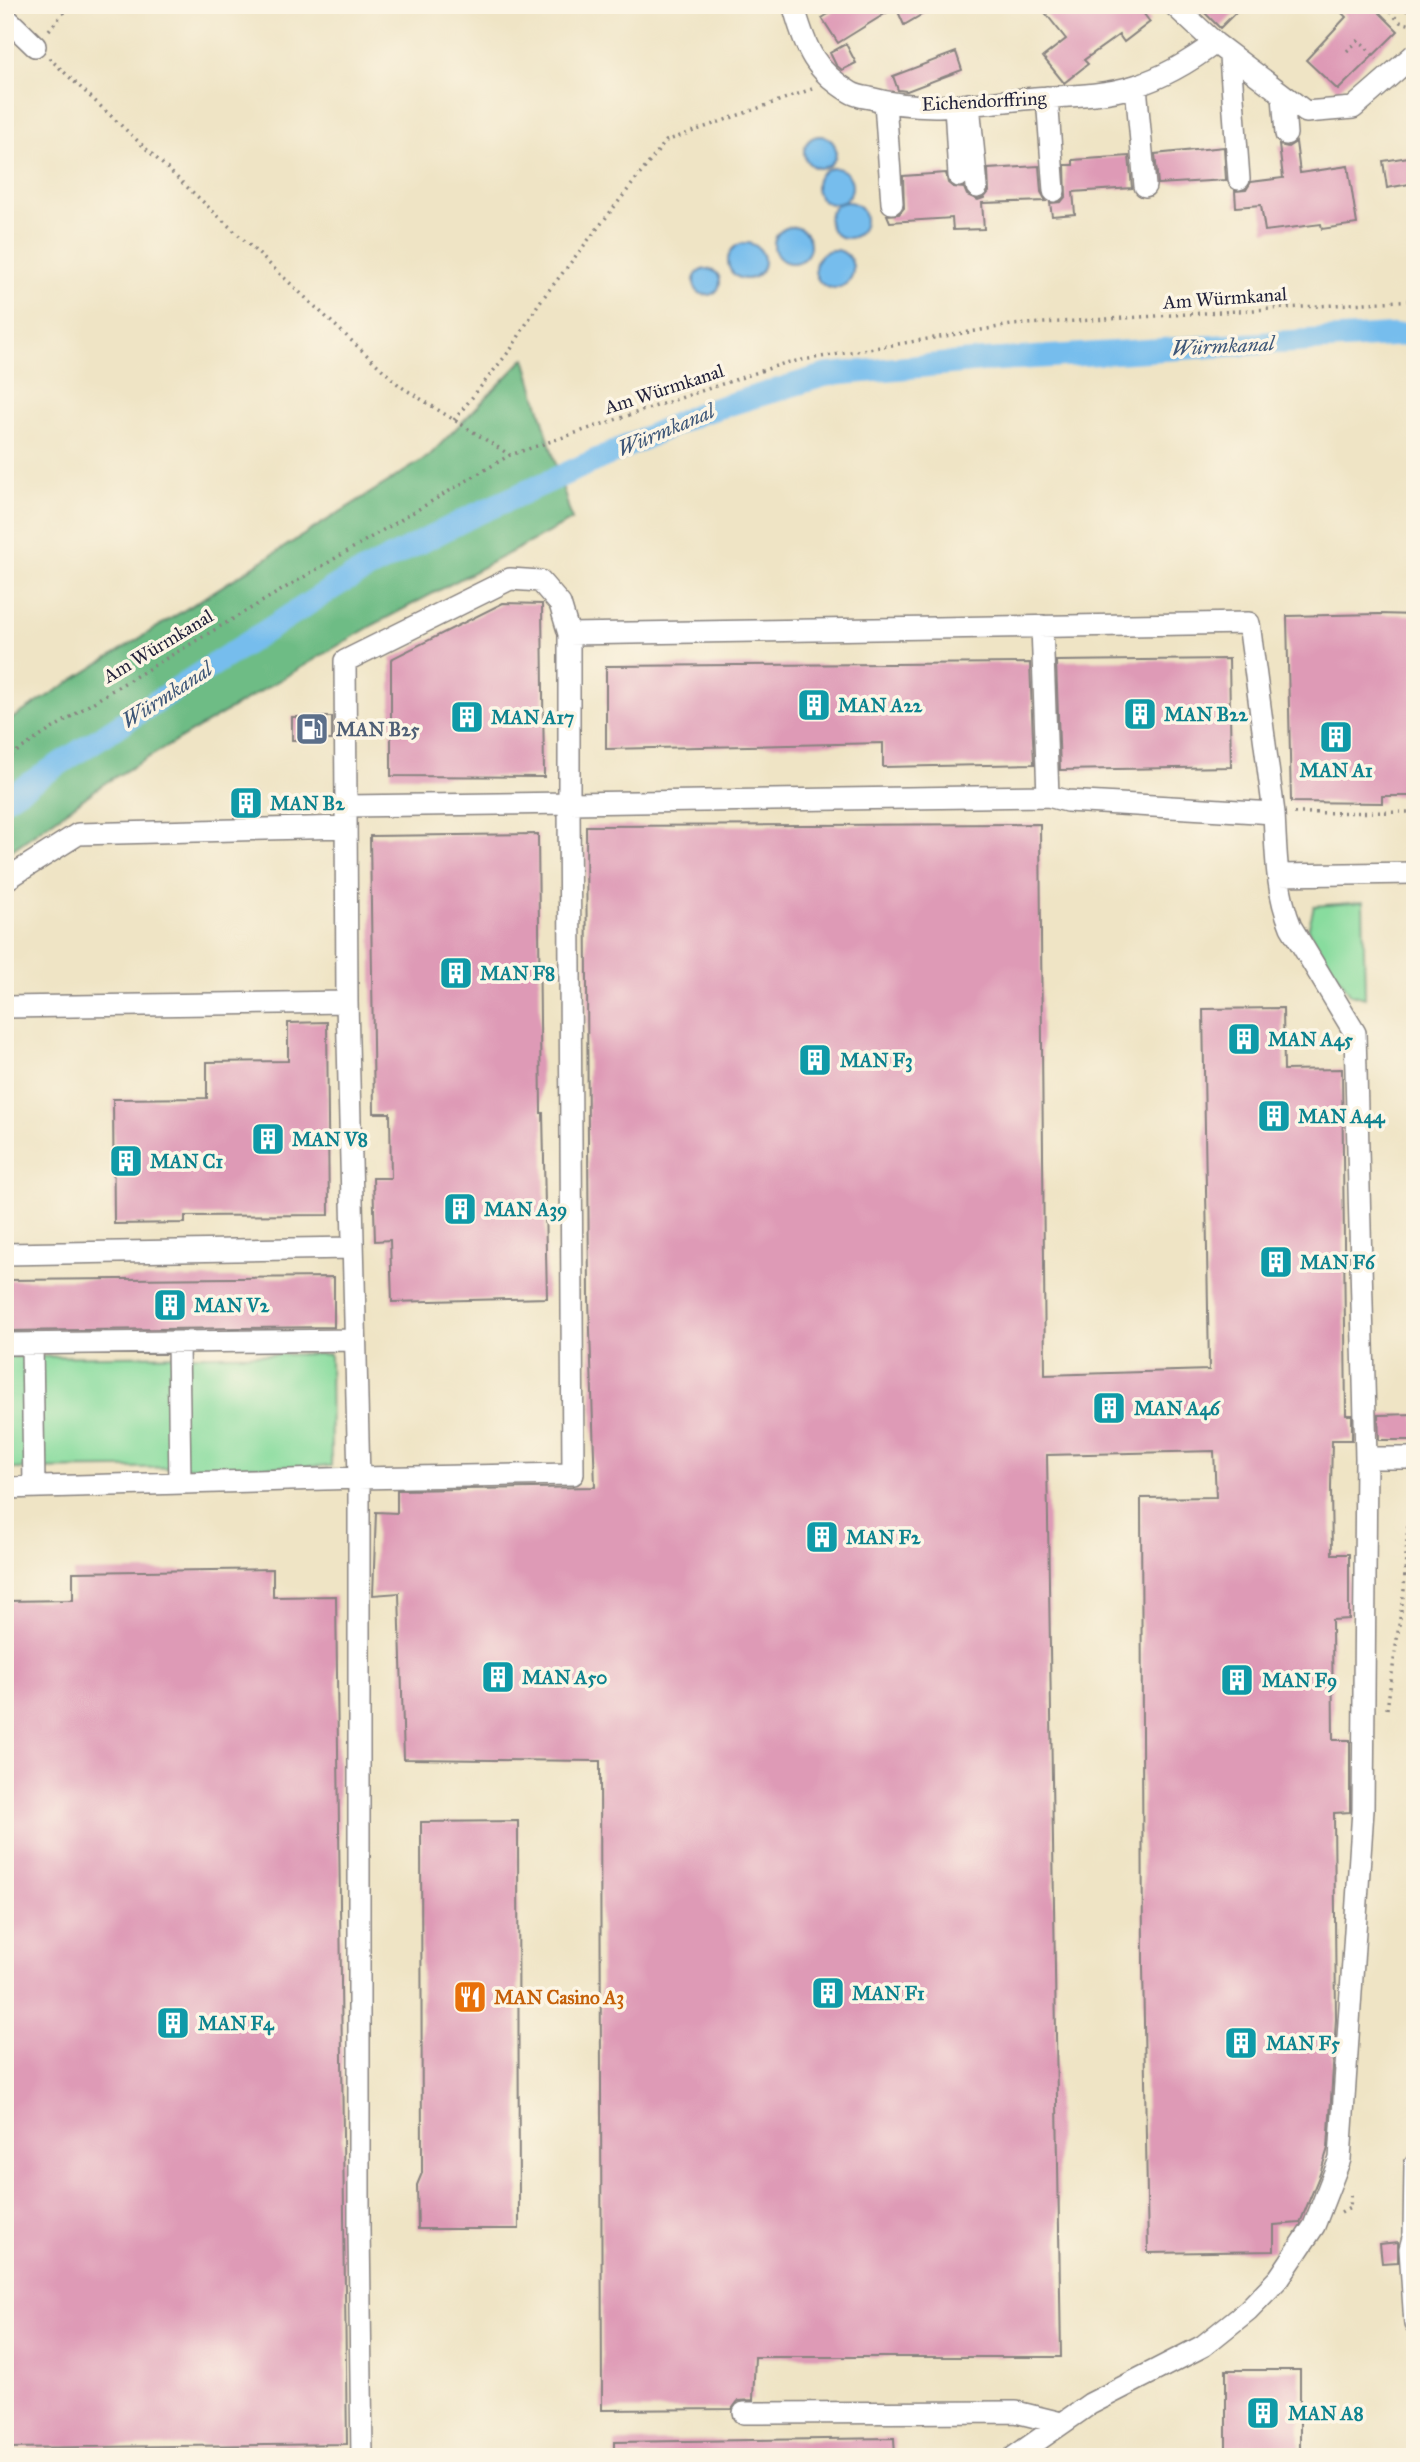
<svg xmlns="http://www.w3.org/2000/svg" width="1420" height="2462" viewBox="0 0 1420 2462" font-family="'IM FELL Great Primer',serif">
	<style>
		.green { fill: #88dc9e; stroke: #557f6c; stroke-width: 2 }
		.forest { fill: #6ebc85; stroke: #486f60; stroke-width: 2 }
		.water { fill: #76bded; stroke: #4c7094; stroke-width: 2 }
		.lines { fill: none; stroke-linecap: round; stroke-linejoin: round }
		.canal { stroke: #76bded; stroke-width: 23 }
		.building { fill: #de9ab6 }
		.minor-casing { stroke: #888380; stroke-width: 24 }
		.path { stroke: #888380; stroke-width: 3.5; stroke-dasharray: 2 5; stroke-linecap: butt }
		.minor { stroke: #fff; stroke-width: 21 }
		.labels { text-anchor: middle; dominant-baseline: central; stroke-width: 7; stroke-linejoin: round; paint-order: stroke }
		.street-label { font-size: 19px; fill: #22223b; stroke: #fcf5e5 }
		.culture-label { font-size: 19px; font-weight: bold; fill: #0d838f; stroke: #fcf5e5; text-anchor: start }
		.service-label { font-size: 19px; font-weight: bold; fill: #4e5e75; stroke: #fcf5e5; text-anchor: start }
		.food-label { font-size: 19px; font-weight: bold; fill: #c56008; stroke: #fcf5e5; text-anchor: start }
		.water-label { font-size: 21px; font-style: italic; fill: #3f5879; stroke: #fcf5e5 }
	</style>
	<rect width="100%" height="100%" fill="#fcf5e5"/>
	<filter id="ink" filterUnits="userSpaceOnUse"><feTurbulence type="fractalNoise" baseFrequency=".0143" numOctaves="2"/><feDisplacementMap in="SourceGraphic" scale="14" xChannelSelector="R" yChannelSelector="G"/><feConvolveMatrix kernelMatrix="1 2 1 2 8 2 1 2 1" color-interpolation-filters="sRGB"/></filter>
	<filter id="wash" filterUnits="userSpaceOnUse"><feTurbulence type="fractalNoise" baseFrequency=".00686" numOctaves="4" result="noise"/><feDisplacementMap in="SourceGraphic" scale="28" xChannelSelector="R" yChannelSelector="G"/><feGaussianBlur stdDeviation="1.57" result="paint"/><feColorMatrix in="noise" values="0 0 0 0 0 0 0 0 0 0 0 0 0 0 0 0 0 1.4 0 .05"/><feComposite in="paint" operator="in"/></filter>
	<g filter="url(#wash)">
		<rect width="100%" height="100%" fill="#efe4c5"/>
		<path class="green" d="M1363 902 1365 998 1350 994 1308 930 1314 906Z
			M330 1354 331 1466 5 1469V1357Z"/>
		<path class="forest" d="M525 358 572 520 373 625 105 783 5 855V723L429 456Z"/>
		<path class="water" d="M804 152a16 16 0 1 1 32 0a16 16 0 1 1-32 0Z
			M816 186a18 18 0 1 1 36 0a18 18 0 1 1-36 0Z
			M829 220a18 18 0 1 1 36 0a18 18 0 1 1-36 0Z
			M774 245a18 18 0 1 1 36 0a18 18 0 1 1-36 0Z
			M728 261a18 18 0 1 1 36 0a18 18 0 1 1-36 0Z
			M815 269a19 19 0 1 1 38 0a19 19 0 1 1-38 0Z
			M694 282a13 13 0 1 1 26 0a13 13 0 1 1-26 0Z"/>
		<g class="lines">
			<path class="canal" d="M5 799 339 584 472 516 698 414 826 375 977 361 1415 334"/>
		</g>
		<g id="blocks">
			<path class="building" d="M843 5H938L904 25 896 7 838 43 822 18Z
				M1039 5H1137L1150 22 1124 42 1119 35 1084 60 1088 64 1064 83 1043 57 1066 39Z
				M1197 5H1243L1220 28Z
				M1334 5H1372L1398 31 1338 90 1306 60 1346 17Z
				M846 44 856 63 842 70 836 65 830 53Z
				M956 52 962 70 907 91 898 90 893 76Z
				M1296 142 1300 173 1348 166 1357 224 1322 229 1321 224 1265 231 1261 205 1236 207 1235 191 1246 190 1251 182 1283 178 1279 145 1288 147Z
				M1224 147 1226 180 1158 184 1155 154Z
				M1129 156 1132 188 1073 192 1075 214 1052 216 1050 203 1061 202 1066 196 1065 165H1073V160Z
				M1415 156V183L1387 188 1383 161Z
				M1039 166 1041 192 1046 201 982 203 984 229 953 230 952 218 890 222 887 215 899 214 904 208 903 176 946 173 948 183 953 187 964 188 967 195 978 200 984 198 989 192 988 169Z
				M503 603 542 604 544 777 391 776V659Z
				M1379 614 1415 615V796H1382V803L1291 802 1287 616Z
				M1229 659 1231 767 1060 770 1056 661Z
				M1030 663 1034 764 883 767V743L606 749V666Z
				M292 717H332V740H292Z
				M255 793V813H238V794Z
				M1040 824 1045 1375 1209 1370 1203 1009 1283 1008 1284 1070 1342 1069 1346 1415H1352V1440H1332L1331 1488 1332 1554H1349V1619L1332 1620 1333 1740H1350V1812L1334 1813 1336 2019 1328 2148 1320 2174 1300 2223 1274 2225V2251L1148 2253 1143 1965 1141 1498 1216 1497 1214 1451 1047 1455 1061 2357H755L753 2400 738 2401 732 2409 602 2410 600 1761 404 1759 399 1593 373 1595 376 1512 397 1513V1490L595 1487 589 1299 586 826Z
				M538 834 541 1113H543L547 1298 392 1302 390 1240 375 1241 373 1178H391L390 1113H374L370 836Z
				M327 1022 329 1215 185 1216V1223L114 1224 113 1099 207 1098V1062L288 1061V1023Z
				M334 1277V1327L5 1331V1280Z
				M1415 1414V1440H1379L1378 1415Z
				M273 1569V1597L336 1596 347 2444 5 2448V1601L73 1600V1572Z
				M518 1821 519 2229H418L417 2185 422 2173 421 1822Z
				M1398 2242V2262L1382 2263 1380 2244Z
				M1226 2370H1300V2457H1226Z
				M894 2438 895 2457H615V2442Z"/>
		</g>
	</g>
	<g filter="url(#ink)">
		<use href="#blocks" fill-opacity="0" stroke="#888380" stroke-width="2"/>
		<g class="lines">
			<defs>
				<path id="minor" d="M797 5 795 11C806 49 815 71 850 92 856 96 864 97 870 98 924 113 980 103 1035 98 1068 96 1103 96 1135 86 1164 77 1191 61 1215 43L1174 5
					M5 17 35 46
					M1215 43 1306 112 1353 108 1415 54
					M1230 57 1239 179
					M1136 86 1145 186
					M1283 96 1286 134
					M1047 97 1054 191
					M885 102 892 203
					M969 104 977 187
					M955 105 959 176
					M1042 626 1048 796
					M346 806 345 661 510 579 540 581 560 604 569 634
					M1274 813 1249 623 569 634V803L1048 796 1067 801 1274 813C1276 852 1276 891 1291 927L1355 1033 1366 1458H1415
					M1278 875 1415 873
					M5 880 78 834 346 827
					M5 1007 347 1002 346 806 569 803 573 1474 359 1478 347 1002
					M5 1254 353 1248
					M178 1342 180 1483
					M5 1344 355 1340
					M32 1344 34 1487
					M5 1488 359 1478V2229L362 2457
					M1410 2249 1414 2234 1415 2165
					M1415 2249H1410L1415 2324
					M744 2413 1016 2412 1061 2423
					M1014 2457 1090 2404 1203 2346 1248 2310 1279 2278 1314 2226 1340 2159 1363 1810 1366 1458"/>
			</defs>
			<use href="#minor" class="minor-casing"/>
			<path class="path" d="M1401 5 1415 18
				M1380 10 1384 6 1400 22 1412 25 1415 22
				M49 30 70 5
				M1347 51 1359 40 1377 59
				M49 58 400 386 510 455
				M454 420 511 349 539 303 666 141 812 89
				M5 759 111 691 510 455 785 363 1011 325 1415 300
				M1294 813 1415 812
				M1387 1709 1404 1590 1410 1488H1415
				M1341 2213 1350 2208 1351 2192"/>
			<use href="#minor" class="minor"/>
		</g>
	</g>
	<defs>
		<symbol id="building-square" viewBox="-11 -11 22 22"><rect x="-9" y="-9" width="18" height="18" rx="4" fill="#0f9aa8" stroke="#fcf5e5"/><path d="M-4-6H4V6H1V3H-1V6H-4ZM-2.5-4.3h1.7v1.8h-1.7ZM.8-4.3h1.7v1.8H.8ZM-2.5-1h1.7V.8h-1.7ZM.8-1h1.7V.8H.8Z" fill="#fff"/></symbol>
		<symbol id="fuel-square" viewBox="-11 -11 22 22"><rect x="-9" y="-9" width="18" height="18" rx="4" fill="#5c6f8a" stroke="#fcf5e5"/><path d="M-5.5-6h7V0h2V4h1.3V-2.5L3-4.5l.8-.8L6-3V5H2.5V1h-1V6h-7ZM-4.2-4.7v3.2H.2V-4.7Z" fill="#fff"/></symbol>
		<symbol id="restaurant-square" viewBox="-11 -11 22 22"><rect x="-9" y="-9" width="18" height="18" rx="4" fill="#e8710a" stroke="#fcf5e5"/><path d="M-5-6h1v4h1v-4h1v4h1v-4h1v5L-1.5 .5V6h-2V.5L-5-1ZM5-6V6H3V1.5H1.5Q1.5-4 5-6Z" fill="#fff"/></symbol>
	</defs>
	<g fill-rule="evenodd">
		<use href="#building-square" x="795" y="686" width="38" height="38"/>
		<use href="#building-square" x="1121" y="695" width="38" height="38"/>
		<use href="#building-square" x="448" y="698" width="38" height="38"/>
		<use href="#fuel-square" x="293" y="710" width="38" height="38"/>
		<use href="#building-square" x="1317" y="718" width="38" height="38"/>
		<use href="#building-square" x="227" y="784" width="38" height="38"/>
		<use href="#building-square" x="437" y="954" width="38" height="38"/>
		<use href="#building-square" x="1225" y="1020" width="38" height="38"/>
		<use href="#building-square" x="796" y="1041" width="38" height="38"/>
		<use href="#building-square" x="1255" y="1097" width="38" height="38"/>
		<use href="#building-square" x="249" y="1120" width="38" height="38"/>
		<use href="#building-square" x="107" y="1142" width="38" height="38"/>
		<use href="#building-square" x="441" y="1190" width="38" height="38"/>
		<use href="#building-square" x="1257" y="1243" width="38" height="38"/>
		<use href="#building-square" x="151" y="1286" width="38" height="38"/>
		<use href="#building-square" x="1090" y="1389" width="38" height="38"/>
		<use href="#building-square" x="803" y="1518" width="38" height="38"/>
		<use href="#building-square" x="479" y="1658" width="38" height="38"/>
		<use href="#building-square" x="1218" y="1661" width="38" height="38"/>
		<use href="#building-square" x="809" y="1974" width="38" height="38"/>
		<use href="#restaurant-square" x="451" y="1978" width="38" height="38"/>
		<use href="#building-square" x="154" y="2004" width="38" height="38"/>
		<use href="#building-square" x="1222" y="2024" width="38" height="38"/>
		<use href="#building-square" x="1244" y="2394" width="38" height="38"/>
	</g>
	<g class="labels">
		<g class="street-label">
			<text transform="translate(984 101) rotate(-3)">Eichendorffring</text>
			<text transform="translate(1225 298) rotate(-4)">Am Würmkanal</text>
			<text transform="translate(664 389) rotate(-18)">Am Würmkanal</text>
			<text transform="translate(158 646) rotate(-31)">Am Würmkanal</text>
		</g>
		<g class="culture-label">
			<text x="838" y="705">MAN A22</text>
			<text x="1164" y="714">MAN B22</text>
			<text x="491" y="717">MAN A17</text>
			<text x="1336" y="770" text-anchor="middle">MAN A1</text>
			<text x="270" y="803">MAN B2</text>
			<text x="480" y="973">MAN F8</text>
			<text x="1268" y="1039">MAN A45</text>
			<text x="840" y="1060">MAN F3</text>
			<text x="1298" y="1116">MAN A44</text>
			<text x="292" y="1139">MAN V8</text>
			<text x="150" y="1161">MAN C1</text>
			<text x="484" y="1209">MAN A39</text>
			<text x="1300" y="1262">MAN F6</text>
			<text x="194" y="1305">MAN V2</text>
			<text x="1134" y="1408">MAN A46</text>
			<text x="846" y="1537">MAN F2</text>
			<text x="522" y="1677">MAN A50</text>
			<text x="1262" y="1680">MAN F9</text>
			<text x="852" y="1993">MAN F1</text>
			<text x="198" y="2023">MAN F4</text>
			<text x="1266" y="2043">MAN F5</text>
			<text x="1288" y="2413">MAN A8</text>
		</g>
		<g class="service-label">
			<text x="336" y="729">MAN B25</text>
		</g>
		<g class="food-label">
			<text x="494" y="1997">MAN Casino A3</text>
		</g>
		<g class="water-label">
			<text transform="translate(1223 346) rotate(-3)">Würmkanal</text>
			<text transform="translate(666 430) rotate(-23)">Würmkanal</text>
			<text transform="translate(167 695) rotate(-33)">Würmkanal</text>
		</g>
	</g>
	<rect width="1420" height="2462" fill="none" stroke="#fcf5e5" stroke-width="28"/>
</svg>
